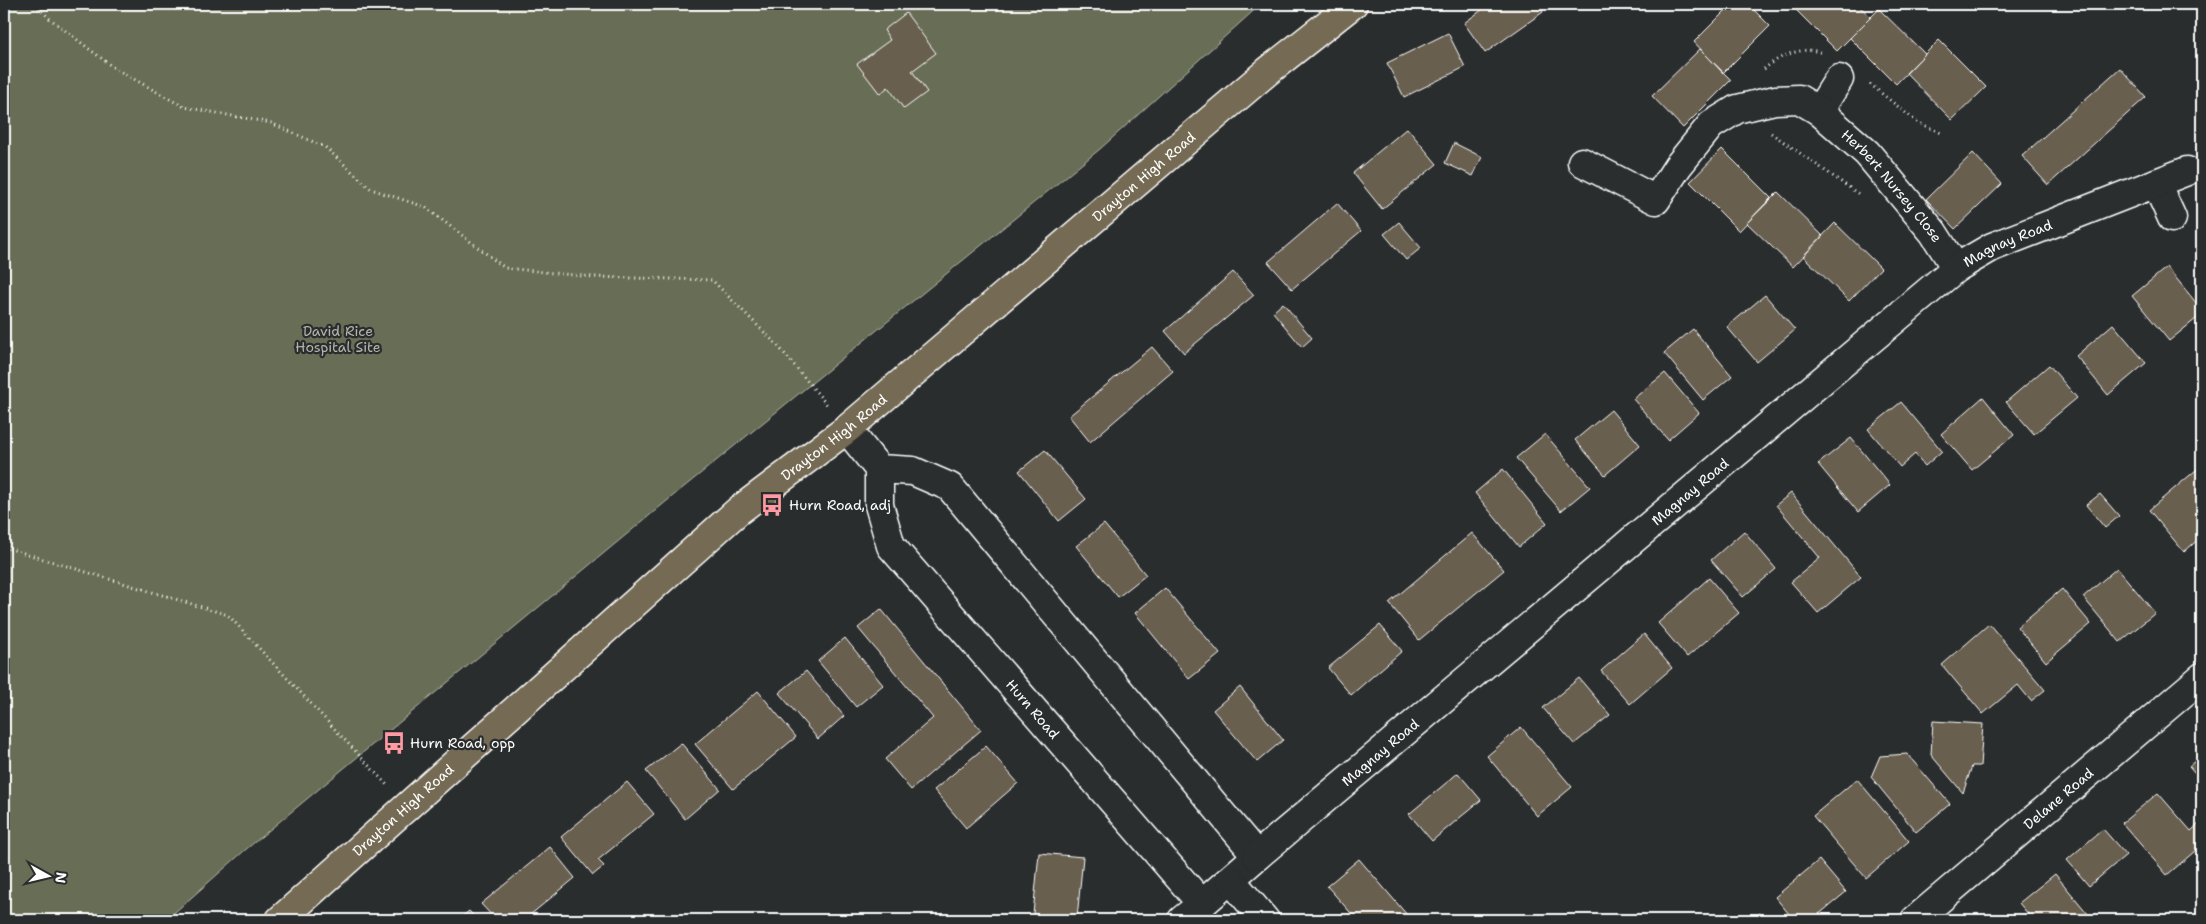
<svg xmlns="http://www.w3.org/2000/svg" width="2206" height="924" viewBox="0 0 2206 924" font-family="'Shantell Sans',sans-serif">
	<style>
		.green { fill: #676e54; stroke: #b3b6aa }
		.building { fill: #675f4f; stroke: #fff }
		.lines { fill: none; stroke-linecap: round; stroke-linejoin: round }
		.minor-casing { stroke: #fff; stroke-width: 31 }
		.major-casing { stroke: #fff; stroke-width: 31 }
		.path { stroke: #fff; stroke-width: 3; stroke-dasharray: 1 4; stroke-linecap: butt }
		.minor { stroke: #2a2d2e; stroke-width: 28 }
		.major { stroke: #756b52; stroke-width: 28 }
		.labels { text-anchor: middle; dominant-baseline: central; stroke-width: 4.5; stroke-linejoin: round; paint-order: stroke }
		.street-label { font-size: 14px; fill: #fff; stroke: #2a2d2e }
		.park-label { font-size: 14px; fill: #b3b6aa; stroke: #2a2d2e }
		.poi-label { font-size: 14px; fill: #fff; stroke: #2a2d2e; text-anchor: start }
	</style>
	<rect width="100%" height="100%" fill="#2a2d2e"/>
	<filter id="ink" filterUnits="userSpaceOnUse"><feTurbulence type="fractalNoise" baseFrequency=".02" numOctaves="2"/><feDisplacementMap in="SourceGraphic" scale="10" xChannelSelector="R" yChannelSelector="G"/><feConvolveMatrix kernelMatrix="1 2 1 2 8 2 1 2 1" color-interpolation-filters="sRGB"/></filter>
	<g filter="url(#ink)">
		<path class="green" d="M4 4H1261L1100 149 679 491 244 851 166 920H4Z"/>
		<path class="building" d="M1490 4H1538L1543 12 1485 53 1464 23Z
			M1732 4H1748L1770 26 1723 73 1694 42Z
			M1790 4H1857L1871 17 1837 51Z
			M1879 9 1925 54 1896 84 1850 38Z
			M906 13 936 53 912 71 927 92 904 109 888 87 880 94 857 64 890 40 884 30Z
			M1448 33 1465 67 1404 97 1387 63Z
			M1939 40 1986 87 1952 120 1906 73Z
			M1700 49 1731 80 1683 128 1652 96Z
			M2120 68 2146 97 2048 185 2022 156Z
			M1407 128 1437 164 1382 209 1353 173Z
			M1454 143 1482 157 1473 176 1445 163Z
			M1722 149 1771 198 1739 231 1690 182Z
			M1973 153 2002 184 1955 229 1926 199Z
			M1778 192 1823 236 1793 267 1747 223Z
			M1337 203 1361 231 1292 289 1268 262Z
			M1399 222 1421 248 1406 260 1384 234Z
			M1835 223 1881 268 1849 301 1803 256Z
			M2167 267 2202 310V314L2169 341 2132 296Z
			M1233 272 1254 295 1184 353 1165 331Z
			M1765 295 1795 330 1757 362 1727 327Z
			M1283 303 1312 338 1302 347 1273 312Z
			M2113 324 2146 363 2108 395 2076 356Z
			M1693 329 1732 376 1703 400 1664 353Z
			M1152 347 1173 371 1090 442 1069 416Z
			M2049 365 2077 398 2034 434 2006 402Z
			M1665 373 1699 413 1668 440 1633 399Z
			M1983 397 2014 435 1972 470 1941 434Z
			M1901 402 1942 451 1925 466 1915 454 1900 467 1868 429Z
			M1611 410 1640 445 1605 475 1575 440Z
			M1545 434 1590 487 1561 511 1516 458Z
			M1851 438 1890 485 1858 512 1818 464Z
			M1045 450 1086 499 1059 521 1019 471Z
			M2202 465V536L2184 552 2149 510Z
			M1503 469 1547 523 1519 547 1475 493Z
			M1791 493 1861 577 1818 613 1791 582 1820 558 1776 505Z
			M2100 494 2119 516 2105 528 2086 505Z
			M1104 524 1146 575 1118 597 1076 546Z
			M1744 531 1776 569 1743 597 1711 560Z
			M1472 533 1504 570 1419 640 1389 603Z
			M2117 568 2155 613 2120 642 2083 597Z
			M1709 578 1739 613 1687 657 1658 623Z
			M1165 588 1220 654 1189 679 1135 613Z
			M2062 589 2091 624 2046 662 2017 627Z
			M881 609 981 730 911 790 885 759 933 718 858 628Z
			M1989 624 2045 690 2031 701 2018 685 1983 714 1942 665Z
			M1380 625 1402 651 1351 695 1328 668Z
			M1644 634 1672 668 1630 704 1601 671Z
			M845 638 883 685 856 707 818 661Z
			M806 671 844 716 818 739 779 693Z
			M1579 678 1610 715 1574 744 1543 708Z
			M1240 687 1283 740 1257 762 1213 710Z
			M758 691 796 737 733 789 695 744Z
			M1933 721 1983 724 1980 766H1972L1963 793 1931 755Z
			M1521 727 1572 787 1537 816 1487 756Z
			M681 743 720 789 685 819 646 771Z
			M986 746 1018 783 966 828 934 790Z
			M1907 754 1950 804 1916 832 1871 777 1880 756Z
			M2202 755V781L2189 766Z
			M1458 773 1481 800 1432 841 1409 814Z
			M1857 779 1909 841 1866 878 1813 816Z
			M627 782 654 814 598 860 604 866 593 875 561 837Z
			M2158 793 2191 831 2202 821V845L2167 875 2122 823Z
			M2103 829 2126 855 2089 886 2067 860Z
			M550 847 575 878 524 920H496L481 904Z
			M1039 853 1083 857 1077 918 1033 914Z
			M1359 859 1408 916 1404 920H1357L1327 886Z
			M1819 860 1846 892 1812 920H1794L1775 897Z
			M2055 874 2093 920H2033L2019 903Z
			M469 911 478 920H458Z
			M1760 913 1766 920H1751Z"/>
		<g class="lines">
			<defs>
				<g id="minor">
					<path d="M1819 111 1839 79"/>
					<path id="s1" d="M1582 162 1656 200 1678 166 1711 125 1737 109 1775 100 1799 99 1819 111 1867 153 1933 232 1956 268"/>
					<path d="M2156 183 2172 218"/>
					<path id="s2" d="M847 429 879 469V505L891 546 1202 904 1257 856 950 487 913 471 879 469"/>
					<path id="s3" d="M1257 856 1956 268 1992 247 2187 171"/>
					<path d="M1231 880 1265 920"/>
					<path d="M1182 920 1202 904"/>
					<path id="s4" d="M1915 920 2202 677"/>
				</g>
				<g id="major">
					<path id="s5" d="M280 920 738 511 847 429 1268 71 1353 4"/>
				</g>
			</defs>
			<use href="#minor" class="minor-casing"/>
			<use href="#major" class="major-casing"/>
			<path class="path" d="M35 4 49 18 114 68 184 107 271 123 325 147 371 189 425 207 505 268 593 277 712 280 779 347 828 406
				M1764 69C1779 56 1803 45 1822 53
				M1870 84 1917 122 1941 133
				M1771 133 1860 195
				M4 547 228 615 387 785"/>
			<use href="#minor" class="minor"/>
			<use href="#major" class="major"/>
		</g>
	</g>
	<defs>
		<symbol id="bus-bare" viewBox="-9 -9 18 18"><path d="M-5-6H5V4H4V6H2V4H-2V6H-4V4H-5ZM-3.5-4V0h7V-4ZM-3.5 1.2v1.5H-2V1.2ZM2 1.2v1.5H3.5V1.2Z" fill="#ff9aa2" stroke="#2a2d2e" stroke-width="2.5" paint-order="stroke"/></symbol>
	</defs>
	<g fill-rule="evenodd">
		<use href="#bus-bare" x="756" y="489" width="32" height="32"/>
		<use href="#bus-bare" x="378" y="727" width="32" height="32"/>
	</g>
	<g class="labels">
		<g class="street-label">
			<text stroke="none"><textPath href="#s5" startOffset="1140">Drayton High Road</textPath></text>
			<text stroke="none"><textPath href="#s1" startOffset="398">Herbert Nursey Close</textPath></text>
			<text stroke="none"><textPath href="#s3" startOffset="971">Magnay Road</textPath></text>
			<text stroke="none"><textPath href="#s5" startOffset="735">Drayton High Road</textPath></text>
			<text stroke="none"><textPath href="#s3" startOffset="566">Magnay Road</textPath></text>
			<text stroke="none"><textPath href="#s2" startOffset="346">Hurn Road</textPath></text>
			<text stroke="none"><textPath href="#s3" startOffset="161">Magnay Road</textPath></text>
			<text stroke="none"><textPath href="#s4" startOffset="188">Delane Road</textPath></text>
			<text stroke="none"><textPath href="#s5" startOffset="165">Drayton High Road</textPath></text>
		</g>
		<g class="park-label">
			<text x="338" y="331">David Rice<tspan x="338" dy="16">Hospital Site</tspan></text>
		</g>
		<g class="poi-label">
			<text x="789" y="505">Hurn Road, adj</text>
			<text x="410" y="743">Hurn Road, opp</text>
		</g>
	</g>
	<rect width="2206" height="924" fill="none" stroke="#2a2d2e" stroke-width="20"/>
	<rect x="10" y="10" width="2186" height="904" fill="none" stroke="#fff" stroke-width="2" filter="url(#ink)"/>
	<g transform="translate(48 876) rotate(98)" stroke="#2a2d2e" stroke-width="4" paint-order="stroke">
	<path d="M0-4L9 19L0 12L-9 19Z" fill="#ffffff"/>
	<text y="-8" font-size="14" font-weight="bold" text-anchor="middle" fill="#ffffff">N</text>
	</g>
</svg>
